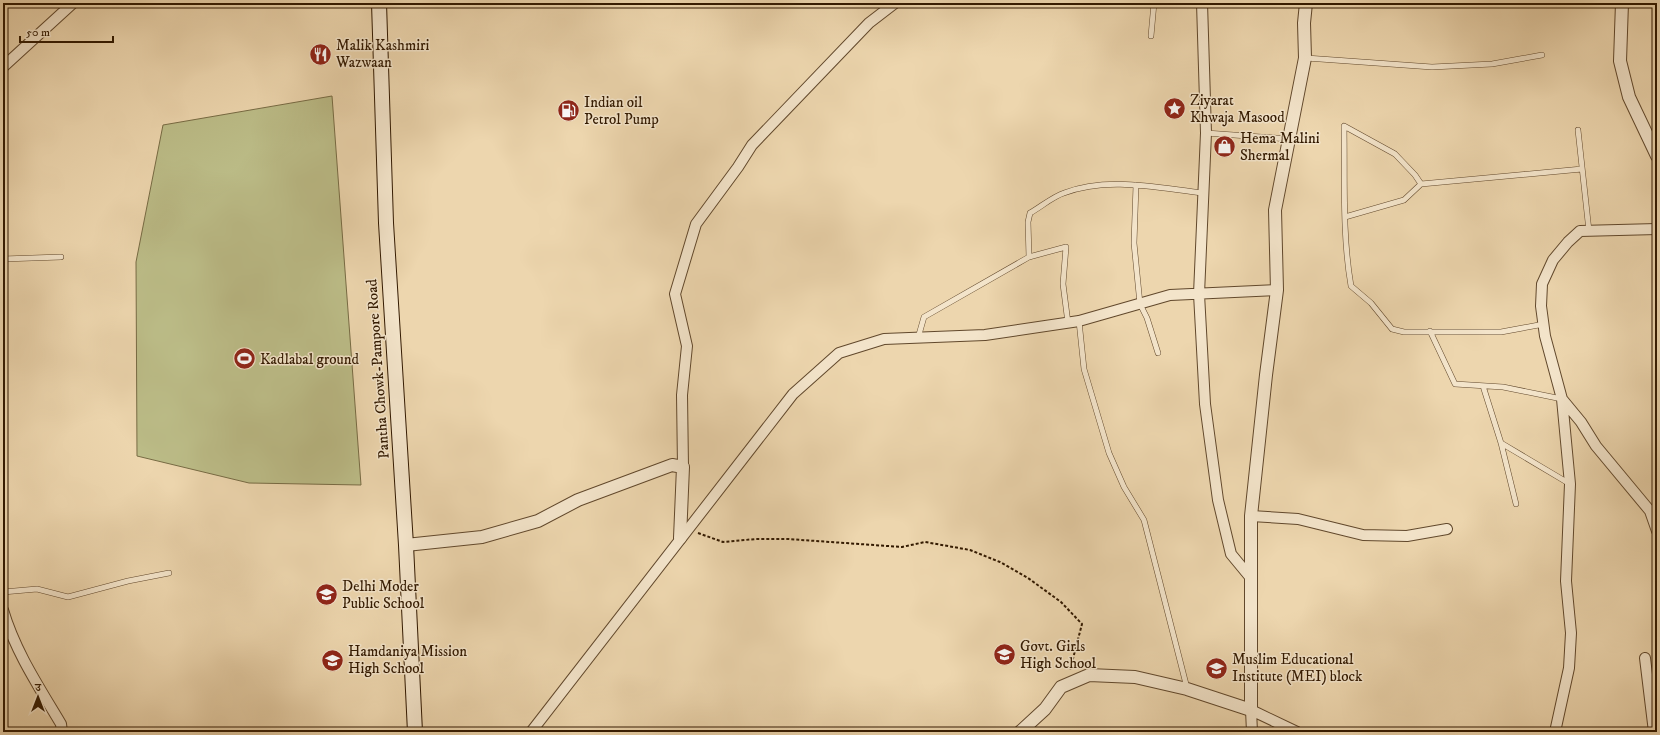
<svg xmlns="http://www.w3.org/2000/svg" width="1660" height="735" viewBox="0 0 1660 735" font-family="'IM FELL DW Pica','Noto Serif Devanagari',serif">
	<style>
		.green { fill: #bcbd88; stroke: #776b44 }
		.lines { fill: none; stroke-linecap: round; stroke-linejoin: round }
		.service-casing { stroke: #61482c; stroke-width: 6 }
		.minor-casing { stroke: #61482c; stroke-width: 12 }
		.tertiary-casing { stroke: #61482c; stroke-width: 14 }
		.secondary-casing { stroke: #321900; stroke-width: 16 }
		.path { stroke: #321900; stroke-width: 2; stroke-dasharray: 3 2; stroke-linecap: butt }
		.service { stroke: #f3e4ca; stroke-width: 5 }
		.minor { stroke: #f3e4ca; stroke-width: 10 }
		.tertiary { stroke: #f3e4ca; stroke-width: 12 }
		.secondary { stroke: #f3e4ca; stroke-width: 14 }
		.labels { text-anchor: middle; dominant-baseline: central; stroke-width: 3; stroke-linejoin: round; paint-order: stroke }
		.poi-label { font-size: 15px; fill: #321900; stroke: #f3e4ca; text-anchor: start }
		.street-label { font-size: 15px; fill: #321900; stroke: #f3e4ca }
	</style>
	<rect width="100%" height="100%" fill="#edd6ae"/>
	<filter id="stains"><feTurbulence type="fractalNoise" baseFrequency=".005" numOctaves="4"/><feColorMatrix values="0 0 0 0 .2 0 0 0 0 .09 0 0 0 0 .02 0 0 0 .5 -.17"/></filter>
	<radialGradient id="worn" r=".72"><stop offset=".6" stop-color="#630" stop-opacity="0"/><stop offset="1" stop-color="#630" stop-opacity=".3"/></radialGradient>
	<path class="green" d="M332 96 361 485 249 483 137 456 136 262 163 125Z"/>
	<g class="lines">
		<defs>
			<path id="service" d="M1151 36 1154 3
				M1306 58 1432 67 1492 64 1542 55
				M1578 130 1589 231
				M1206 133 1289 139
				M1421 184 1582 169
				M1136 185 1134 243 1140 304 1147 318 1158 353
				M1345 217 1404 200 1421 184 1415 175 1395 154 1344 126C1345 179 1342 234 1351 286L1371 303 1392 329 1404 332H1501L1544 324
				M1029 257 1028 222 1030 213C1041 207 1052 197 1064 193 1108 176 1158 188 1203 193
				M3 259 61 257
				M1079 321 1084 369 1109 453 1124 487 1144 520 1187 688
				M1430 331 1455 384 1503 387 1562 399
				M918 338 924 317 1029 257 1066 247 1063 284 1068 323
				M1483 386 1501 443 1516 504
				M1501 443 1570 484
				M3 592 37 589 68 597 128 581 169 573"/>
			<path id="minor" d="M1202 3 1206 133 1199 294 1205 404 1218 500 1231 554 1250 577
				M3 67 73 3
				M1562 399 1581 422 1596 446 1650 511 1657 531
				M683 467 682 395 687 346 675 294 696 224 738 167 752 145 869 23 895 3
				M1251 516 1298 519 1363 535 1407 536 1447 529
				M3 610C15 651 39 687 61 724L62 732
				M1645 658 1654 732
				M531 732 793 394 839 353 884 339 985 335 1079 321 1170 295 1277 290
				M1252 732 1251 710 1297 732
				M1555 732 1569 668 1571 633 1566 581 1570 484 1562 399 1545 336 1541 306 1542 284 1553 260 1568 242 1580 231 1657 229"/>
			<path id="tertiary" d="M1622 3 1620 61 1629 97 1657 156
				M406 545 482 537 538 521 578 500 672 465 683 467 680 538
				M1020 732 1045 709 1061 687 1089 675 1135 677 1187 689 1251 710V516L1266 375 1277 290 1275 210 1305 58 1304 23 1306 3"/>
			<path id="secondary" d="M379 3 386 223 406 545 415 732"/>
		</defs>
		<use href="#service" class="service-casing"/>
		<use href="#minor" class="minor-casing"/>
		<use href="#tertiary" class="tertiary-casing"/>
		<use href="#secondary" class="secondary-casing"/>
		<path class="path" d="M698 533 723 542 756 539H788L902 547 925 542 970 550 1000 562 1028 578 1061 602 1082 624 1070 670"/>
		<use href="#service" class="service"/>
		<use href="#minor" class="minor"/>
		<use href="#tertiary" class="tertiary"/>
		<use href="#secondary" class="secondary"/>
	</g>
	<defs>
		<symbol id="restaurant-disc" viewBox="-11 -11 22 22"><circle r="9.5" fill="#8f2418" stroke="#f3e4ca"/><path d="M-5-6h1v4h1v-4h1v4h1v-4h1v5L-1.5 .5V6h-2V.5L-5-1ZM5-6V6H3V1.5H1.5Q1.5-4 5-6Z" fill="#fff"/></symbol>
		<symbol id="sight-disc" viewBox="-11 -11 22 22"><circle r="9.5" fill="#8f2418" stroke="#f3e4ca"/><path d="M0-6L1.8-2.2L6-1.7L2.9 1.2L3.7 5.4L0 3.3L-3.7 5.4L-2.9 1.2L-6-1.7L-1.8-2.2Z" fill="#fff"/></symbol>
		<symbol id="fuel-disc" viewBox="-11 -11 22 22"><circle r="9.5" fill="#8f2418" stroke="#f3e4ca"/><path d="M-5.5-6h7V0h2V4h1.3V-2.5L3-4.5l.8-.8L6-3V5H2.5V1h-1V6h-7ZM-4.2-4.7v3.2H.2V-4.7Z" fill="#fff"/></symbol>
		<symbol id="shop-disc" viewBox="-11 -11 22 22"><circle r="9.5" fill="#8f2418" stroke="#f3e4ca"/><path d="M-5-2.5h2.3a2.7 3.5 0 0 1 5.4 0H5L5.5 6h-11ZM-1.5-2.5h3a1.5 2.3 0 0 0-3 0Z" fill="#fff"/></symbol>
		<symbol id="stadium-disc" viewBox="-11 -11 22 22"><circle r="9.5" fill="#8f2418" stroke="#f3e4ca"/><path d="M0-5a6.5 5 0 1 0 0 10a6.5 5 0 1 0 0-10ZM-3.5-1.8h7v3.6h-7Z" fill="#fff"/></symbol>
		<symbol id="school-disc" viewBox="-11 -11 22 22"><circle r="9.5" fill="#8f2418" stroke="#f3e4ca"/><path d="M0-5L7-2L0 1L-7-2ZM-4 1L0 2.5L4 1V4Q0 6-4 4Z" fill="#fff"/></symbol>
	</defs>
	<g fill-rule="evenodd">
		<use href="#restaurant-disc" x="308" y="42" width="25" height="25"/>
		<use href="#sight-disc" x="1162" y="96" width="25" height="25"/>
		<use href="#fuel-disc" x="556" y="98" width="25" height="25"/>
		<use href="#shop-disc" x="1212" y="134" width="25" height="25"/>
		<use href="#stadium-disc" x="232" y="346" width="25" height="25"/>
		<use href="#school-disc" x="314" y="582" width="25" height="25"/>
		<use href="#school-disc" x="992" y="642" width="25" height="25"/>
		<use href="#school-disc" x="320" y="648" width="25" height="25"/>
		<use href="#school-disc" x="1204" y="656" width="25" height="25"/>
	</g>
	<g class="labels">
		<g class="poi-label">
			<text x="336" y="45">Malik Kashmiri<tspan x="336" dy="17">Wazwaan</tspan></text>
			<text x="1190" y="100">Ziyarat<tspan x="1190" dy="17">Khwaja Masood</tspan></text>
			<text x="584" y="102">Indian oil<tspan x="584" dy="17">Petrol Pump</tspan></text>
			<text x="1240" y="138">Hema Malini<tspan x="1240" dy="17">Shermal</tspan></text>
			<text x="260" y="359">Kadlabal ground</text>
			<text x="342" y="586">Delhi Moder<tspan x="342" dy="17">Public School</tspan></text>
			<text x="1020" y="646">Govt. Girls<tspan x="1020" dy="17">High School</tspan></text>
			<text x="348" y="651">Hamdaniya Mission<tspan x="348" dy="17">High School</tspan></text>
			<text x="1232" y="659">Muslim Educational<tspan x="1232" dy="17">Institute (MEI) block</tspan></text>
		</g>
		<g class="street-label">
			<text transform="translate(378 369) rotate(-94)">Pantha Chowk-Pampore Road</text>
		</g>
	</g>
	<rect width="1660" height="735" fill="none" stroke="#edd6ae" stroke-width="16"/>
	<rect x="4" y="4" width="1652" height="727" fill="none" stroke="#321900" stroke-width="2"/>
	<rect x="8" y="8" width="1644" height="719" fill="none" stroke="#321900"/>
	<g transform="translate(38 697)" stroke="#f3e4ca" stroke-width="3" paint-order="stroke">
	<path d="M0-3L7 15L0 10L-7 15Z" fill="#321900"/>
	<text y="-6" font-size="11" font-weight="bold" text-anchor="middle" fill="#321900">उ</text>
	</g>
	<path d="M20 36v6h93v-6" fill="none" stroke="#321900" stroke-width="2"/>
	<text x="26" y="36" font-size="12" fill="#321900" stroke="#f3e4ca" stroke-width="3" paint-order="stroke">50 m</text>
	<rect width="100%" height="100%" filter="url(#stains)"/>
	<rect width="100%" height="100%" fill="url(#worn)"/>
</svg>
